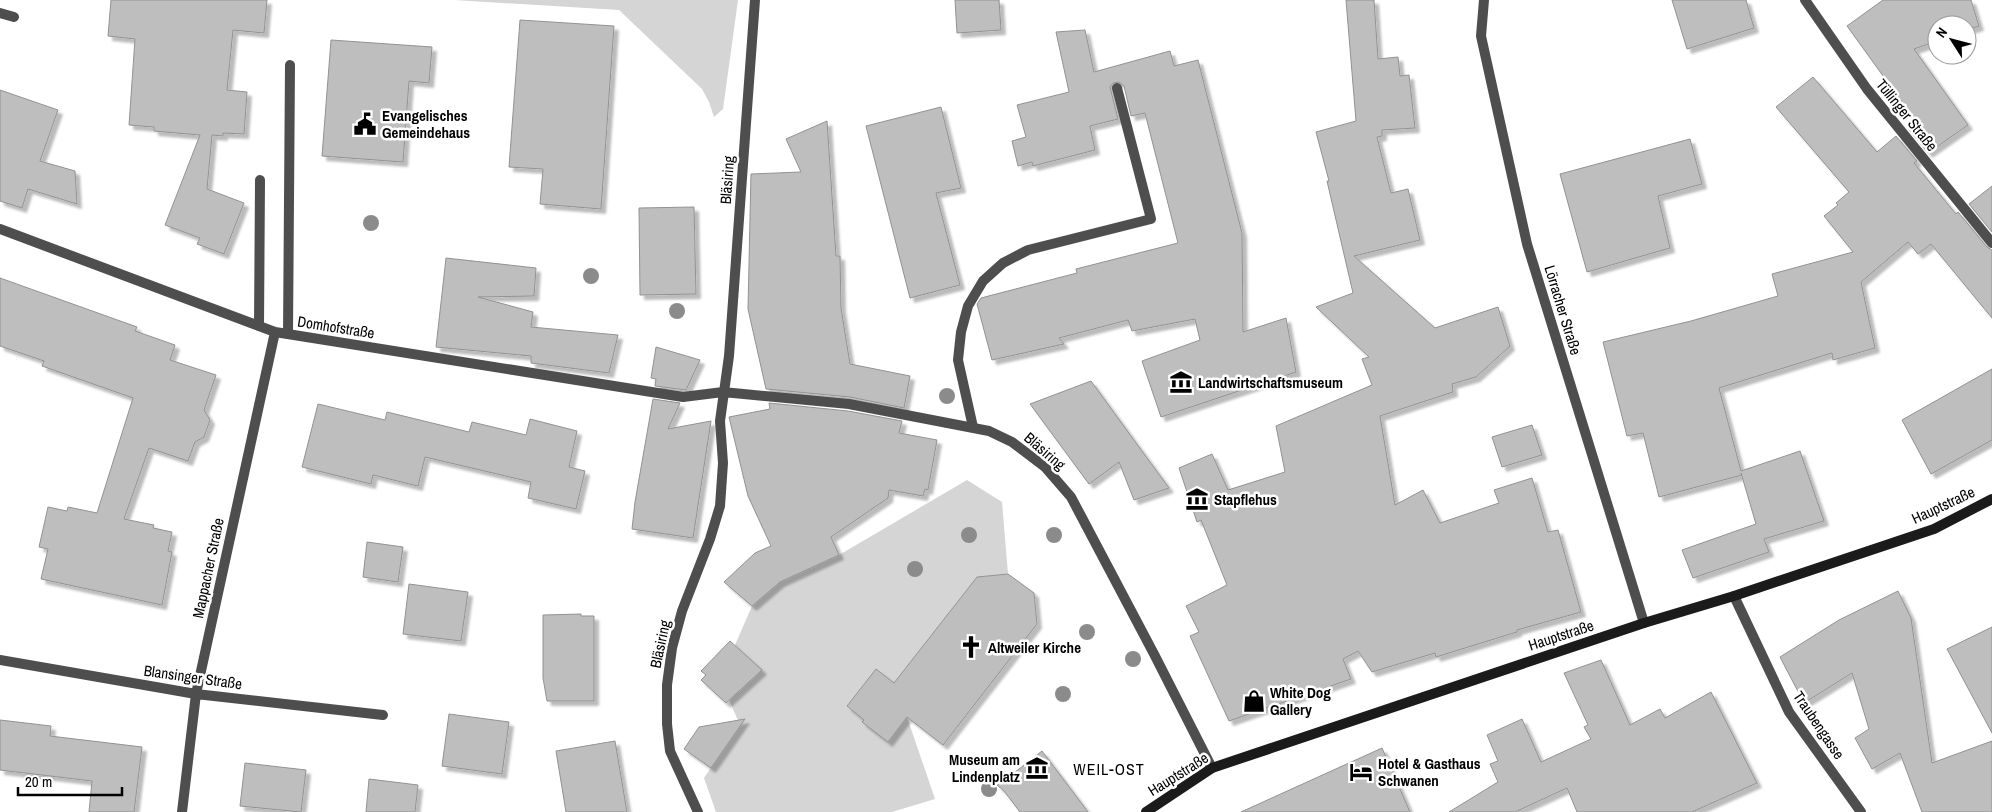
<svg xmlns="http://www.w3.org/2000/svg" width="1992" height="812" viewBox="0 0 1992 812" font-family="'Archivo Narrow',sans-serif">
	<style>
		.green { fill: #d5d5d5 }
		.building { fill: #bebebe; stroke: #929292; filter: url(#shadow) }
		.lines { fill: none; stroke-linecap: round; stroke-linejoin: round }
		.lane { stroke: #4e4e4e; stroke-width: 10 }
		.street { stroke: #4e4e4e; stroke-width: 10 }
		.secondary { stroke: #1b1b1b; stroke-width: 10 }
		.tree { fill: #8b8b8b }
		.labels { text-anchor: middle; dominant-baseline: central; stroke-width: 5; stroke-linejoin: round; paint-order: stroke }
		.poi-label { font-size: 15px; font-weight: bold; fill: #000; stroke: #fff; text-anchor: start }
		.street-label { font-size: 15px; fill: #000; stroke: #fff }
		.neighbourhood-label { font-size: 16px; letter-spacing: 1px; fill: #000; stroke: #fff }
	</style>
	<defs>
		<filter id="shadow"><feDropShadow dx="4.5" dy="4.5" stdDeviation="1" flood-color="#0004"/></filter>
	</defs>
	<rect width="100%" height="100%" fill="#fff"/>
	<path class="green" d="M454 0H738L723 109 714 117 709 102 702 89 619 10Z
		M967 480 1002 502 1008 574 977 577 894 683 876 669 847 706 864 720 862 722 907 717 935 799 892 812H716L704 778 740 725 729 700 761 670 735 645 752 606 780 582 839 555Z"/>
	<path class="building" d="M111 0H267L264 33 233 30 227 90 247 92 244 134 223 133V136L212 135 207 189 244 203 224 254 197 244 200 238 165 225 200 135 154 131V127L129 125 135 39 108 36Z
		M955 0H999L1001 30 957 33Z
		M1346 0H1374L1378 59 1398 57 1400 76 1409 75 1415 128 1382 130V136L1377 137 1391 193 1408 189 1420 240 1354 256 1435 328 1498 307 1510 346 1476 377 1452 384 1453 392 1380 416 1395 505 1423 490 1440 523 1499 503 1494 490 1532 478 1548 532 1558 530 1581 612 1517 630V632L1436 657 1435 653 1372 672 1358 651 1343 659 1351 679 1229 721 1190 636 1199 632 1186 606 1227 585 1201 520 1197 522 1179 468 1212 454 1228 490 1285 472 1276 426 1372 385 1362 359 1369 357 1316 307 1353 293 1327 181H1329L1316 132 1356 121Z
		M1672 0H1746L1754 28 1687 49Z
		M1883 0H1971L1979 26 1967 30V25H1937V41L1914 49 1968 125 1928 153 1907 127 1915 120 1847 26Z
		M520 20 614 26 601 209 540 204 543 169 509 167Z
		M1085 30 1094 72 1170 51 1174 66 1198 60 1242 233 1243 332 1286 318 1296 372 1161 417 1142 361 1200 340 1195 319 1132 331 1128 320 1059 338 1064 344 992 360 977 304 981 298 1077 273 1076 269 1178 243 1145 113 1131 116 1124 86 1119 82 1113 83 1110 87 1118 119 1090 126 1095 150 1033 166 1032 162 1018 166 1012 141 1026 137 1017 105 1069 92 1056 32Z
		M331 40 432 47 429 83 409 81 403 162 322 156Z
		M1813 77 1877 152 1896 136 1917 161 1914 163 1956 214 1958 212 1987 247 1992 250V318L1931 244 1918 254 1908 242 1861 282 1875 348 1833 360 1832 353 1719 388 1741 471 1800 451 1824 521 1764 539 1769 552 1693 578 1682 550 1756 524 1741 473 1742 475 1659 497 1643 433 1627 436 1603 342 1691 321 1778 296 1772 274 1853 252 1824 216 1838 205 1836 203 1849 192 1776 107Z
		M0 90 58 110 40 161 75 171 77 204 28 189 22 208 0 201Z
		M941 107 961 188 936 193 960 285 910 298 866 126Z
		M827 121 836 256H840L841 308 850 364 910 376 904 408 850 397 766 389 748 309 751 174 801 172 786 139Z
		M1690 139 1702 184 1658 196 1670 248 1587 272 1560 174Z
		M1992 186V232L1969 204Z
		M694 207 696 294 640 295 639 208Z
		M446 258 536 268 534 296 478 297 533 312 531 327 618 335 609 373 531 363V356L436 347Z
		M0 278 137 327 135 331 175 345 170 360 216 375 204 410 210 420 204 437 195 442 188 461 149 448 124 519 154 525 153 528 172 532 168 551 172 552 162 605 41 579 48 549 39 547 48 507 67 511 68 507 97 513 133 398 42 366 44 361 0 346Z
		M656 347 700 360 686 390 655 386 656 379 651 378Z
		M1992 369V440L1931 474 1902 420Z
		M1091 381 1139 447 1169 488 1134 500 1119 462 1089 484 1030 404Z
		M653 399 680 403 668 429 711 421 693 538 632 529 635 502Z
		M769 403 848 411 902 421 899 433 937 440 928 490 925 489 923 496 889 490 888 498 831 537 839 555 780 582 752 606 724 582 755 553 771 546 748 496 729 417 770 409Z
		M318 404 385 420 387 412 469 432 472 422 526 435 530 419 577 431 569 467 585 471 576 509 528 498 531 482 425 457 418 486 373 475 371 484 302 467Z
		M1532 425 1542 455 1502 467 1492 437Z
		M367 542 403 547 398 582 363 577Z
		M1008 574 1034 593 1037 624 943 745 907 717 888 742 862 722 864 720 847 706 876 669 894 683 977 577Z
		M409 584 468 592 461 641 403 634Z
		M1898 591 1911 618 1932 763 1992 741V812H1922L1900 753 1872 769 1855 738 1869 729 1852 673 1804 703 1780 657 1839 620Z
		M581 614V616H594V701H547L543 678V615Z
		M1992 627V733L1947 649Z
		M730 641 762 670 726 703 701 680 706 675 701 671Z
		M1601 660 1630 725 1660 709 1665 718 1711 692 1757 783 1692 812H1577L1567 788 1515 812H1449L1498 782 1490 764 1498 761 1487 735 1522 719 1541 762 1591 739 1584 727 1588 725 1564 673Z
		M449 714 509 722 502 774 442 766Z
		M745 719 711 768 684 749 699 727Z
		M0 720 51 726 50 736 142 747 134 812H89L92 781 0 770Z
		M615 741 627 812H566L556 751Z
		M1382 748 1410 812H1241Z
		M1042 751 1088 812H1020L1004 791 997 785 999 784 996 780 1010 776Z
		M245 763 306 770 301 812 240 806Z
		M369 779 418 785 415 812H366Z"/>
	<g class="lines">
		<path class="lane" d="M259 326 260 180
			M288 334 290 65
			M973 427 958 360 961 332 968 306 983 281 1003 263 1028 250 1151 219 1117 88"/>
		<path class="street" d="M1484 0 1481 36 1527 244 1644 623
			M1805 0 1867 89 1992 243
			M0 13 14 17
			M0 229 275 332 683 397 723 392 849 404 989 431 1012 442 1045 467 1071 497 1154 654 1212 768
			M1734 596 1789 712 1861 812
			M0 660 196 694 383 715
			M182 812 196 694 275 332
			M698 812 670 751 667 724V685L672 648 682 611 710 539 720 506 723 463 720 421 729 356 755 0"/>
		<path class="secondary" d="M1146 812 1212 768 1644 623 1734 596 1934 529 1992 499"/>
	</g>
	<g class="tree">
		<circle cx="371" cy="223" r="8"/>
		<circle cx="591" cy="276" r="8"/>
		<circle cx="677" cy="311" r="8"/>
		<circle cx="947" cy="396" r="8"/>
		<circle cx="969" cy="535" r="8"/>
		<circle cx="1054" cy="535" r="8"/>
		<circle cx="915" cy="569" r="8"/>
		<circle cx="1087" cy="632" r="8"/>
		<circle cx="1133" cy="659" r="8"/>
		<circle cx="1063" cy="694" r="8"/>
		<circle cx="989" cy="789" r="8"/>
	</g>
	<defs>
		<symbol id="civic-bare" viewBox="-9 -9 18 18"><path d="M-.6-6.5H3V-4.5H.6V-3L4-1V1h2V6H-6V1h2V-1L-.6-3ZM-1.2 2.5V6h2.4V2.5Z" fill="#000" stroke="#fff" stroke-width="2.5" paint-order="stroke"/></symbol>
		<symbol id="museum-bare" viewBox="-9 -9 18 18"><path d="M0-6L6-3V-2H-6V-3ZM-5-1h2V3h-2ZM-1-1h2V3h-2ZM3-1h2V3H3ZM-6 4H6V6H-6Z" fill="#000" stroke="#fff" stroke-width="2.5" paint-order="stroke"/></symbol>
		<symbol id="church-bare" viewBox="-9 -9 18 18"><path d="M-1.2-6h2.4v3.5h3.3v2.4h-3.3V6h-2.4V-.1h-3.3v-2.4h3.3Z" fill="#000" stroke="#fff" stroke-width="2.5" paint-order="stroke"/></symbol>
		<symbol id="shop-bare" viewBox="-9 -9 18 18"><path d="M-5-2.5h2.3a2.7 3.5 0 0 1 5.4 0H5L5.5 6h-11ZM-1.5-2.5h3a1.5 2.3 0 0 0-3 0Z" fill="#000" stroke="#fff" stroke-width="2.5" paint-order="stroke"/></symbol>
		<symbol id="hotel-bare" viewBox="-9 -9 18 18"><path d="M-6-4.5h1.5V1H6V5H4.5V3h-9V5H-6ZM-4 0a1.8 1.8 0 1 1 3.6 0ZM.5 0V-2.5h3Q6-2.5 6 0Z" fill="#000" stroke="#fff" stroke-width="2.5" paint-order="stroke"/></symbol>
	</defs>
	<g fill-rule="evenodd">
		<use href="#civic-bare" x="349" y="108" width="32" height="32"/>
		<use href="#museum-bare" x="1165" y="366" width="32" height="32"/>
		<use href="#museum-bare" x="1181" y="483" width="32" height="32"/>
		<use href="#church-bare" x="955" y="631" width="32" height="32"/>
		<use href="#shop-bare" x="1238" y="685" width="32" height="32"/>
		<use href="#museum-bare" x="1021" y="752" width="32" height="32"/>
		<use href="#hotel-bare" x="1345" y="756" width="32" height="32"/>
	</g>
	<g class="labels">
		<g class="poi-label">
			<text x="382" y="115">Evangelisches<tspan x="382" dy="17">Gemeindehaus</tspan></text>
			<text x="1198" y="382">Landwirtschaftsmuseum</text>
			<text x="1214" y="499">Stapflehus</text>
			<text x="988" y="647">Altweiler Kirche</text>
			<text x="1270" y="692">White Dog<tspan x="1270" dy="17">Gallery</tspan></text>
			<text x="1020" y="759" text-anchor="end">Museum am<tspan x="1020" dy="17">Lindenplatz</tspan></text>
			<text x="1378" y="763">Hotel &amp; Gasthaus<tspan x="1378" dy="17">Schwanen</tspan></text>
		</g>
		<g class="street-label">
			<text transform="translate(1907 115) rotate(51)">Tüllinger Straße</text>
			<text transform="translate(727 180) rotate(-86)">Bläsiring</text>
			<text transform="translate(1563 310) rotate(73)">Lörracher Straße</text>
			<text transform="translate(336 327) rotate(9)">Domhofstraße</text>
			<text transform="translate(1045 451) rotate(41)">Bläsiring</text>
			<text transform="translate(1943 505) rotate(-25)">Hauptstraße</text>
			<text transform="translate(208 568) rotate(-78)">Mappacher Straße</text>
			<text transform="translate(1561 635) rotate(-18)">Hauptstraße</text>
			<text transform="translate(660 644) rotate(-78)">Bläsiring</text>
			<text transform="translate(193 677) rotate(8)">Blansinger Straße</text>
			<text transform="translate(1819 725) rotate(56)">Traubengasse</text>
			<text transform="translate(1178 774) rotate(-32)">Hauptstraße</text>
		</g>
		<g class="neighbourhood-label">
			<text x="1109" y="769">WEIL-OST</text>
		</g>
	</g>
	<g transform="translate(1952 40) rotate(306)"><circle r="24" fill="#ffffff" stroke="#999999"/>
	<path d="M0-4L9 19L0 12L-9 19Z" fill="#000000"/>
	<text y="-8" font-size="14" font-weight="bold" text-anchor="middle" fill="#000000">N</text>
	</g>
	<path d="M18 787v8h104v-8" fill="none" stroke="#000000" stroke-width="2.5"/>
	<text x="25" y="787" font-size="15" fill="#000000" stroke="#ffffff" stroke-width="4" paint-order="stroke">20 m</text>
</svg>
